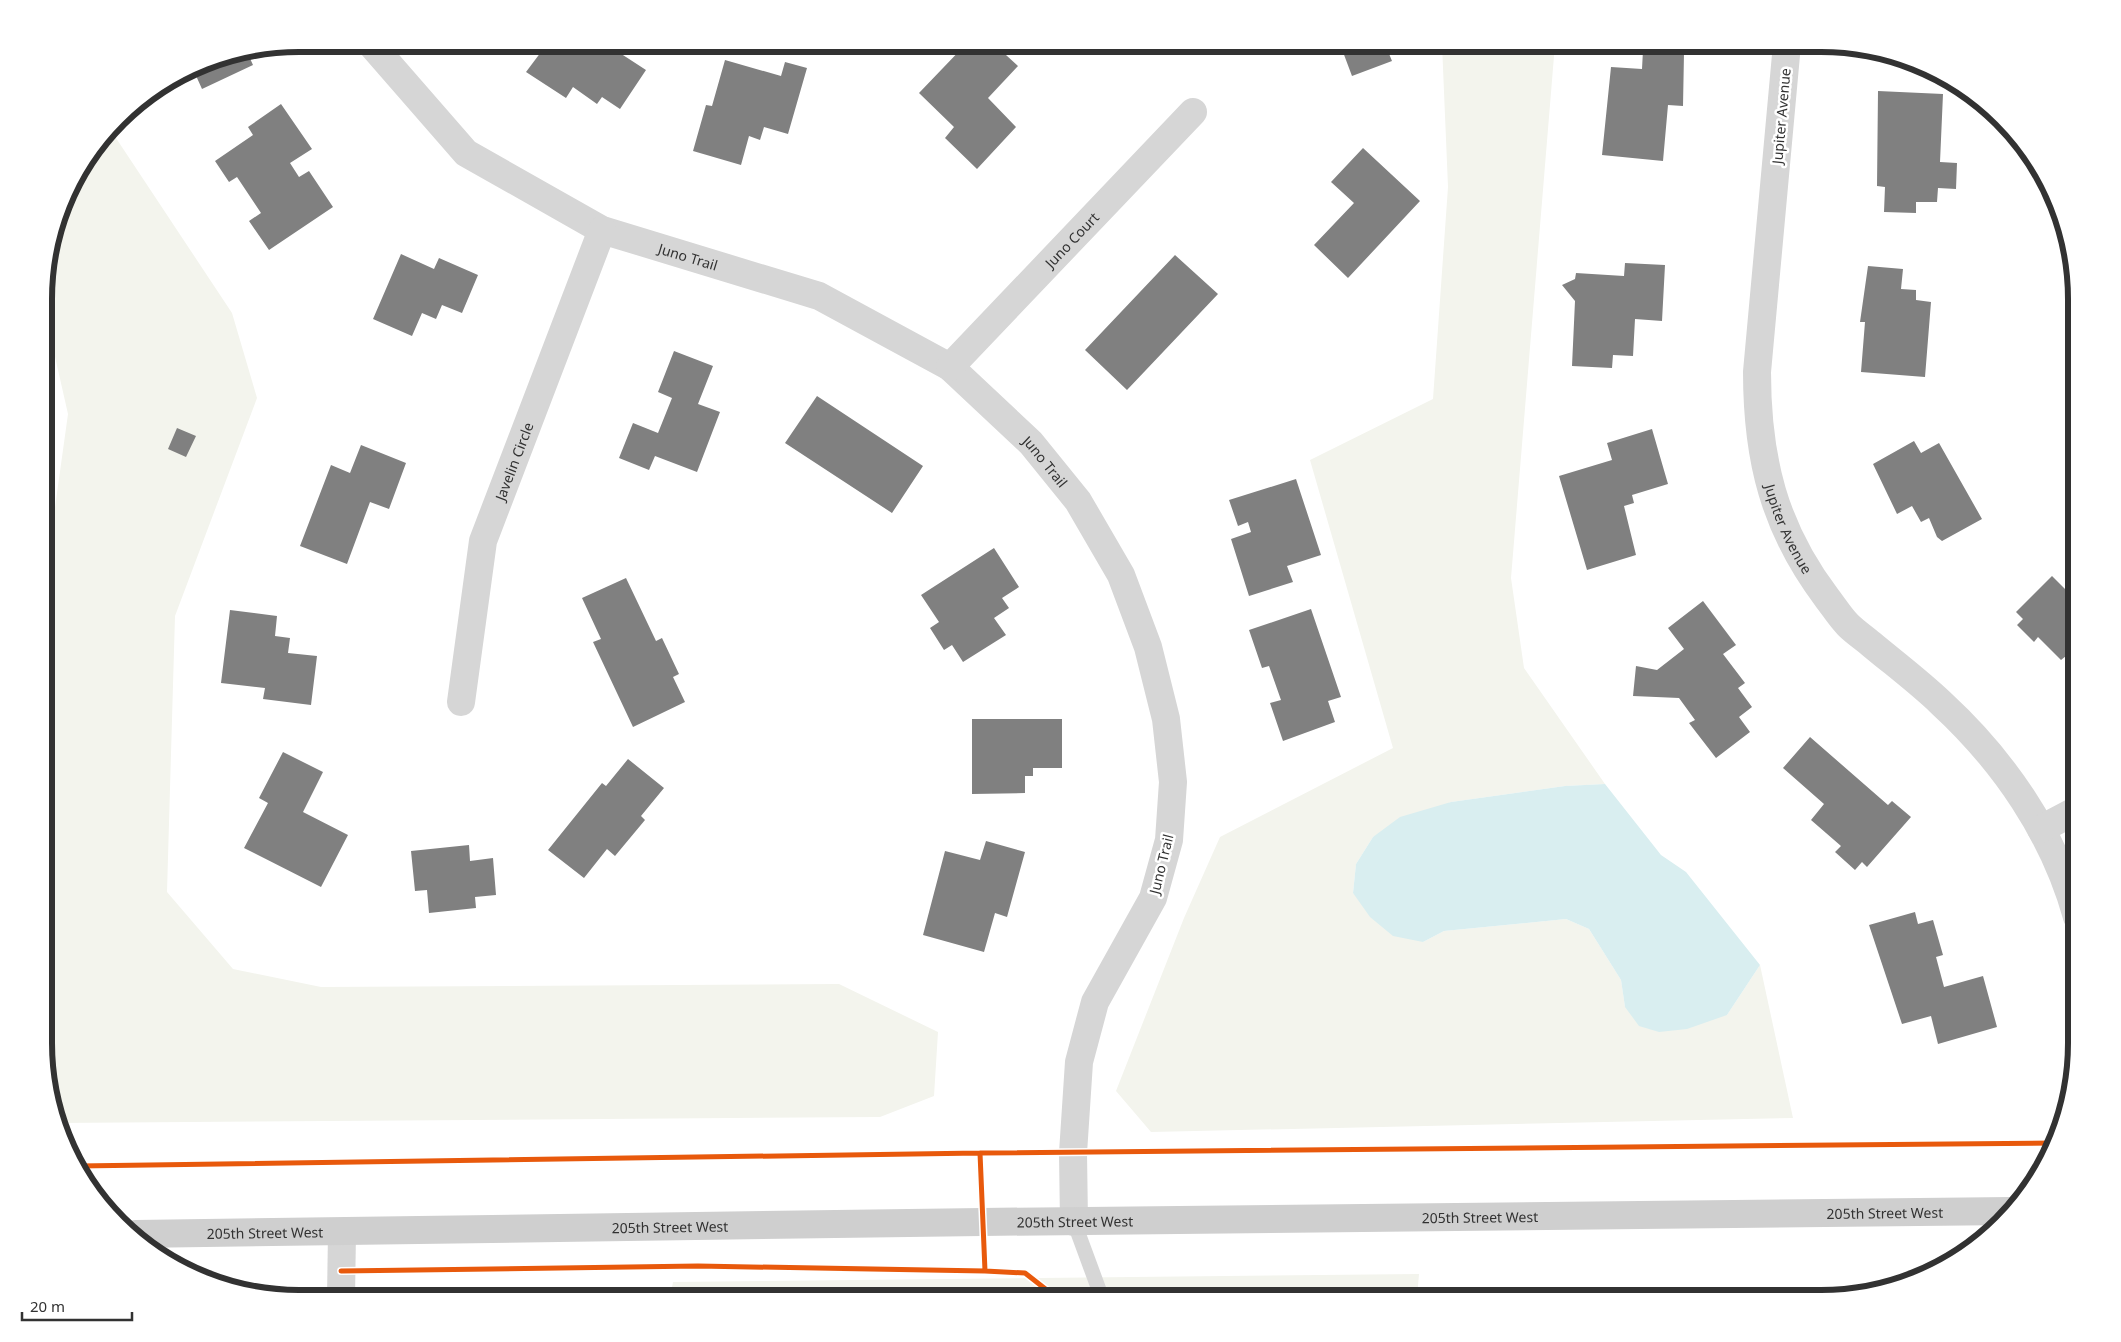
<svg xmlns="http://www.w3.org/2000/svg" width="2121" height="1342" viewBox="0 0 2121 1342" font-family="'Noto Sans',sans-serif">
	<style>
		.green { fill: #f3f4ed }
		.water { fill: #d9eef0 }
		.building { fill: #808080 }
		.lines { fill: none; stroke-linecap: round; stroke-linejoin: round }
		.lane { stroke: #d6d6d6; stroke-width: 15 }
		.street { stroke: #d6d6d6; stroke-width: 28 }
		.secondary { stroke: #cfcfcf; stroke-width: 28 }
		.cycleway-casing { stroke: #fff; stroke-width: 8 }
		.cycleway { stroke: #e8590c; stroke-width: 5 }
		.labels { text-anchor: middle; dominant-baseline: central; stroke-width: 5; stroke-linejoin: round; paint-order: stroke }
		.street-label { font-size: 14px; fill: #323232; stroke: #fff }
		.rim { fill: none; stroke: #323232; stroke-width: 6 }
	</style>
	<rect width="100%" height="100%" fill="#fff"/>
	<path class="green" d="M1442 44H1555L1511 578 1524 668 1605 784 1565 786 1451 802 1373 837 1356 864 1353 893 1423 942 1444 931 1566 919 1589 929 1621 980 1625 1007 1727 1015 1760 965 1793 1118 1151 1132 1116 1091 1184 918 1220 837 1393 748 1310 460 1433 399 1448 187Z
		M112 132 232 313 257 398 175 616 167 892 233 969 321 987 839 984 938 1032 934 1096 880 1117 57 1123 46 1075V572L68 414 46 317V267L70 186Z
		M1419 1274 1417 1298H670L673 1282Z"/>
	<path class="water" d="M1605 784 1661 855 1686 872 1760 965 1727 1015 1687 1029 1659 1032 1639 1026 1625 1007 1621 980 1589 929 1566 919 1444 931 1423 942 1393 936 1370 917 1353 893 1356 864 1373 837 1400 817 1451 802 1565 786Z"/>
	<path class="building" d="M547 44 569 45 570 44H606L646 70 620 109 602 97 597 104 573 87 566 98 526 72Z
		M966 44H994L1018 66 988 98 1016 127 977 169 945 138 954 127 919 93Z
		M1340 44H1385L1392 61 1352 76Z
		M1643 50 1684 53 1683 106 1668 105 1663 161 1602 155 1611 67 1642 69Z
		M248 54 253 65 202 89 193 69 202 63Z
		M725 60 781 76 785 62 807 68 788 134 764 127 760 140 749 136 741 165 693 151 706 105 712 106Z
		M1878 91 1943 94 1940 162 1957 163 1956 189 1938 188 1937 202H1916V213L1884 212 1885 187 1877 186Z
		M281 104 312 149 290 163 299 177 309 171 333 207 269 250 249 221 261 213 237 177 229 182 215 161 253 135 248 127Z
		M1363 148 1420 201 1348 278 1314 245 1354 203 1331 182Z
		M401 254 434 269 439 258 478 275 462 313 442 305 436 319 422 313 412 336 373 319Z
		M1175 255 1218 294 1127 390 1085 350Z
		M1625 263 1665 265 1662 321 1635 319 1633 356 1613 355 1612 368 1572 366 1575 301 1562 285 1575 279 1576 273 1624 276Z
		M1868 266 1903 269 1901 289 1916 290V300L1931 302 1925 377 1861 372 1865 322H1860Z
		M674 351 713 366 698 404 720 412 697 472 655 456 649 470 619 458 633 423 658 433 672 398 658 392Z
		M817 396 923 466 892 513 785 443Z
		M177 428 196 436 186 457 168 449Z
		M1652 429 1668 484 1632 495 1634 503 1624 506 1636 555 1587 570 1559 476 1612 460 1607 443Z
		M1914 441 1921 453 1939 443 1982 519 1942 541 1937 537 1929 518 1921 522 1912 506 1897 514 1873 464Z
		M361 445 406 463 389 509 370 502 347 564 300 546 331 465 350 473Z
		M1296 479 1321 555 1287 566 1293 582 1249 596 1231 539 1251 532 1248 522 1238 526 1229 500Z
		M994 548 1019 587 1002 598 1009 608 994 618 1006 635 963 662 952 645 944 650 930 628 939 622 921 595Z
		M2052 576 2077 601V667L2066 656 2061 660 2038 637 2034 642 2017 625 2023 619 2016 612Z
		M626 578 656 641 662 638 679 674 673 677 685 702 633 727 593 642 601 639 582 598Z
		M1703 601 1736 645 1723 654 1745 683 1738 688 1752 707 1739 717 1750 732 1716 758 1689 723 1695 720 1679 698 1633 696 1636 666 1657 670 1684 649 1668 628Z
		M1311 609 1341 697 1328 701 1335 722 1283 741 1270 703 1281 700 1269 666 1262 668 1249 630Z
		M230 610 277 616 275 636 290 638 288 653 317 656 311 705 263 699 265 688 221 683Z
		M972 719H1062V768H1033V776H1025V793L972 794Z
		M1810 737 1888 805 1892 801 1911 817 1867 867 1862 862 1855 870 1835 852 1841 846 1811 820 1824 804 1783 768Z
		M283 752 323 772 303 812 348 835 321 887 244 848 268 803 259 798Z
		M628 759 664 788 641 816 645 820 615 856 607 849 584 878 548 850 602 783 606 786Z
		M986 841 1025 852 1007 917 995 913 984 952 923 935 945 851 980 860Z
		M469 845 470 861 493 858 496 895 475 897 476 908 429 913 427 890 415 891 411 851Z
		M1915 912 1918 924 1933 920 1943 955 1936 957 1944 987 1983 976 1997 1027 1938 1044 1931 1016 1902 1024 1869 925Z"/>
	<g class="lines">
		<path class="lane" d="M1074 1222 1102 1298"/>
		<g class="street">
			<path id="s1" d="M371 44 466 153 602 230 819 296 950 367 1031 443 1078 501 1121 575 1148 647 1166 719 1173 782 1169 840 1153 898 1095 1002 1079 1062 1073 1153 1074 1222"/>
			<path id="s2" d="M1787 44 1757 372C1757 459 1774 528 1827 598 1834 607 1840 617 1848 625 1855 632 1864 638 1871 644 1895 664 1919 682 1941 703 2004 761 2054 834 2077 917"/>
			<path id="s3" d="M950 367 1193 112"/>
			<path id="s4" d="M461 702 483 541 602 230"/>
			<path d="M2041 829 2077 810"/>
			<path d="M341 1298 342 1232"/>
		</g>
		<path class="secondary" id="s5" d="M136 1234 982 1222 2012 1211"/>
		<defs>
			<path id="cycleway" d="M980 1153 985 1271 1025 1273 1057 1298
				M78 1166 980 1153 2055 1143
				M341 1271 698 1266 985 1271"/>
		</defs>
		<use href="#cycleway" class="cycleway-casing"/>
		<use href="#cycleway" class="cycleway"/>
	</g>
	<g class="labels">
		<g class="street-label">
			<text transform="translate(1781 116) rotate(-85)">Jupiter Avenue</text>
			<text stroke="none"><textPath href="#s3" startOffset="176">Juno Court</textPath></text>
			<text stroke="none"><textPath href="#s1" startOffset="391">Juno Trail</textPath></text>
			<text stroke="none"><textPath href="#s4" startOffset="248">Javelin Circle</textPath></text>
			<text stroke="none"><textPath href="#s1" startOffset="811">Juno Trail</textPath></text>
			<text stroke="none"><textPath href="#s2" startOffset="491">Jupiter Avenue</textPath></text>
			<text transform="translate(1161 864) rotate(-76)">Juno Trail</text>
			<text stroke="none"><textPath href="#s5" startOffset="1749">205th Street West</textPath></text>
			<text stroke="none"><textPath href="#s5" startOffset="1344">205th Street West</textPath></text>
			<text stroke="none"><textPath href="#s5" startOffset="939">205th Street West</textPath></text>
			<text stroke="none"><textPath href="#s5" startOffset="534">205th Street West</textPath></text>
			<text stroke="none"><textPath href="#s5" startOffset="129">205th Street West</textPath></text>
		</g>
	</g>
	<path d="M0 0H2121V1342H0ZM299 52H1821A247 247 0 0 1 2068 299V1043A247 247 0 0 1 1821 1290H299A247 247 0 0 1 52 1043V299A247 247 0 0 1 299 52Z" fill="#fff" fill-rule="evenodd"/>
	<path class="rim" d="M299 52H1821A247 247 0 0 1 2068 299V1043A247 247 0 0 1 1821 1290H299A247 247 0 0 1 52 1043V299A247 247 0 0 1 299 52Z"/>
	<path d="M22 1312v8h110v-8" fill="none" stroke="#323232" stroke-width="2.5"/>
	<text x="30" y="1312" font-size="15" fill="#323232" stroke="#ffffff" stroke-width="4" paint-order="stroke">20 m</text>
</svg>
